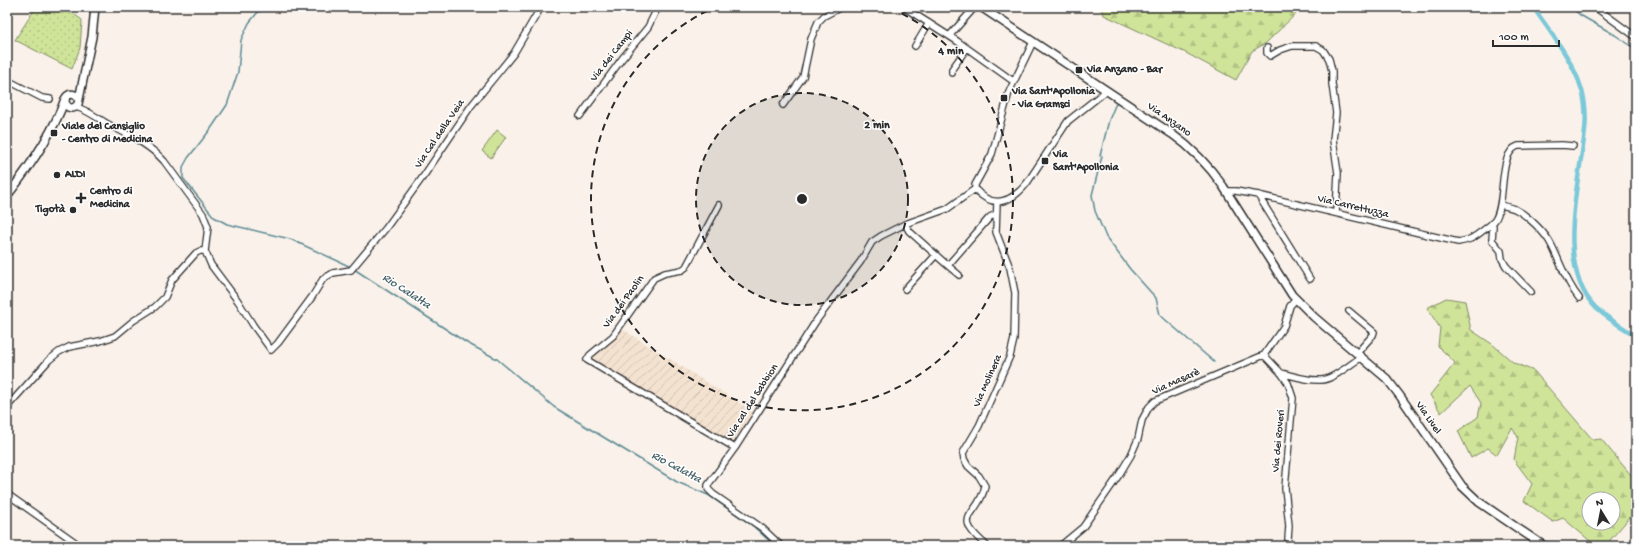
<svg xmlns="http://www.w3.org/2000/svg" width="1643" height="553" viewBox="0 0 1643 553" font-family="'Gochi Hand',sans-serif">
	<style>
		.industrial { fill: url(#industrial-furrows) }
		.grass { fill: url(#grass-dots); stroke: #7d8862 }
		.forest { fill: url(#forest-firs); stroke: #7d8862; fill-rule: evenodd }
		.park { fill: #cfe499; stroke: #7d8862 }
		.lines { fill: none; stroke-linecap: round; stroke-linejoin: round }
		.stream { stroke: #5b8993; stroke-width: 1.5 }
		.canal { stroke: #7bc8d9; stroke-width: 4.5 }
		.minor-casing { stroke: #2b2b2b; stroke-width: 8 }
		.major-casing { stroke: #2b2b2b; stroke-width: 10 }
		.minor { stroke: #fff; stroke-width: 5.5 }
		.major { stroke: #fff; stroke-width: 7 }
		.ring { fill: none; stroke: #2b2b2b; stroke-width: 2; stroke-dasharray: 7 5 }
		.poi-dot { fill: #2b2b2b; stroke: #fff; stroke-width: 1.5 }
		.labels { text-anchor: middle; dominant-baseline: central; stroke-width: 3; stroke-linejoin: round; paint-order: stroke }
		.street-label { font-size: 11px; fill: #2b2b2b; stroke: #fff }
		.poi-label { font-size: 11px; font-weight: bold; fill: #2b2b2b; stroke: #fff; text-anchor: start }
		.water-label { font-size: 12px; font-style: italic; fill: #476268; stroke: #fff }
		.centre { fill: #2b2b2b; stroke: #fff; stroke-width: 2 }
		.ring-label { font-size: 12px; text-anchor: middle; font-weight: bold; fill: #2b2b2b; stroke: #fff; stroke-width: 3; stroke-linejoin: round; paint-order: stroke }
	</style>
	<defs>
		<pattern id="industrial-furrows" width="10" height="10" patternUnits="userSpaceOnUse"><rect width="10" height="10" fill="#f4e2d0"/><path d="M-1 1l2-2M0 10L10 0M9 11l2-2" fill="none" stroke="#d1c2b3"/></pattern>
		<pattern id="grass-dots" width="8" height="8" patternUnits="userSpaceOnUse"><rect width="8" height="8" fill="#cfe499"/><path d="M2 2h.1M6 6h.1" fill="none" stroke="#b2c484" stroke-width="1.8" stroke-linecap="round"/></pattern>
		<pattern id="forest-firs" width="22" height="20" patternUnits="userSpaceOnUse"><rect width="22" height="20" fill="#cfe499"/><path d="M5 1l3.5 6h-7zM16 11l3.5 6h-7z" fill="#b2c484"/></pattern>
	</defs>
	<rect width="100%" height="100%" fill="#faf2ea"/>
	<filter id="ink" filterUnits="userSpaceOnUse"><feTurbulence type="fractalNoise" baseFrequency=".025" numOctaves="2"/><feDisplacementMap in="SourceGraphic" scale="8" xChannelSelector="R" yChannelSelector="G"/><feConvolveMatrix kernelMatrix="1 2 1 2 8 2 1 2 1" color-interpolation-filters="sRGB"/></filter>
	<g filter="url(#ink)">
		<path class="industrial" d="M621 328 752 411 753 414 732 443 590 360 591 356Z"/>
		<path class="grass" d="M36 7H64L82 20 80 48 72 69 15 40Z"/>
		<path class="forest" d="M1100 7H1303L1266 43 1252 51 1236 80 1186 53 1104 15Z
			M1446 298 1465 301 1471 330 1492 344 1514 363 1534 371 1593 440 1601 439 1636 481V518L1630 517 1605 546H1596L1563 518 1553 522 1524 501 1532 484 1514 460 1518 437 1512 428 1497 455 1488 448 1471 458 1458 431 1478 417 1481 403 1470 386 1441 413 1430 395 1455 363 1438 346 1440 328 1427 308ZM1589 499H1613V523H1589Z"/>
		<path class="park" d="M497 130 506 137 491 158 482 151Z"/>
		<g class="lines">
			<path class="stream" d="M262 7 249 23 241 40 238 72 227 105 210 130 188 158 183 167V178L214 217 227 224 290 239 351 267
				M1571 7 1580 15 1615 35 1636 49
				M1100 156 1109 120 1116 103
				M1102 156 1092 195 1095 211 1106 237 1130 269 1156 298 1160 315 1214 362
				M354 269 467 343 497 359 554 407 677 482 708 495 753 526 775 546"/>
			<path class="canal" d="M1533 7C1551 33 1579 68 1584 99 1588 120 1584 139 1581 159 1574 204 1560 272 1596 308 1608 319 1622 327 1636 336"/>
			<defs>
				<path id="minor" d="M1595 7 1636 37
					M905 8 957 41 1013 81
					M951 37V34L975 7
					M1033 42 1009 92 992 154 975 185V189C993 210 1012 202 1027 183L1068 121 1106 91
					M915 46 929 23
					M1267 48V53L1270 56 1280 50 1292 46H1316L1323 50 1329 59 1332 71V84L1336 113 1333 140 1338 173 1336 213
					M952 73V69L967 48
					M7 80 42 98 50 99
					M783 105 803 77 811 39 818 22 824 16 841 7
					M76 107C87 110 96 117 106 123 126 134 148 143 164 161L203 214 208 227 205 251 211 265 238 301 253 325 271 350 278 343 312 297 323 279 333 273 351 270 386 228 425 174 471 106 514 53 541 7
					M580 116 621 60 648 27 658 7
					M1227 191H1236L1258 195 1458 242C1469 240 1472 239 1481 232 1485 229 1491 225 1495 220 1507 202 1497 153 1518 146L1562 145 1573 146
					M1258 195 1310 279
					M719 205 686 267 682 270 665 273 654 278 613 336 590 355 587 360 735 448 816 321 861 261 872 242 881 236 905 224 947 209 975 189
					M1500 205C1504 206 1510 207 1515 209 1527 215 1546 233 1552 246 1561 264 1566 282 1579 298
					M1492 223 1493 226 1492 240 1501 251 1502 259 1506 266 1531 292
					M905 224 909 231 946 264H949L990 217 996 214
					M946 264 959 275
					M905 289 936 255
					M1349 311 1374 332 1373 335 1357 353
					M1264 355 1281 373 1288 383 1293 398 1285 488 1289 526 1288 539
					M1281 373C1294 376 1308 381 1321 380 1333 380 1351 363 1362 357
					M7 407 49 360 59 352 69 347 100 341 115 336 133 321 155 307 165 297 172 280 196 253 200 251H205
					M735 448 708 485V489L713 494 762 528 781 546
					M7 494 75 542 79 546
					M987 546C949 514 979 518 985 486L979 476 968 466 964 459 963 453 979 426 1010 356 1014 339 1015 293 1010 268 996 232 997 202
					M1060 546 1083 527 1119 475 1131 455 1138 439 1142 420 1149 407 1155 401 1264 355 1284 326 1290 306 1296 299"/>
				<path id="major" d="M981 7 1172 134C1192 148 1209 166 1223 186L1292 295 1314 317 1387 379 1400 396 1462 486 1479 502 1544 546
					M79 99 75 95C69 93 65 96 65 102 67 109 74 110 78 104L92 37 95 7
					M7 196C28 169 54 131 65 99"/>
			</defs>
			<use href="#minor" class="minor-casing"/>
			<use href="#major" class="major-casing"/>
			<use href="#minor" class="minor"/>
			<use href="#major" class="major"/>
		</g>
	</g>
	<circle cx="802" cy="199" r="106" fill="#2b2b2b" fill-opacity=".12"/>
	<g class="ring">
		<circle cx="802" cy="199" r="106"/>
		<path d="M891 8A211 211 0 1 1 713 8"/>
	</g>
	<g class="poi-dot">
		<rect x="1075" y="66" width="8" height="8" rx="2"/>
		<rect x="1000" y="94" width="8" height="8" rx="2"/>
		<rect x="50" y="129" width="8" height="8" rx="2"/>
		<rect x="1041" y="157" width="8" height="8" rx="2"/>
		<circle cx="57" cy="175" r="4"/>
		<path d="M79 192h4v4h4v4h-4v4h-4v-4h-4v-4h4z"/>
		<circle cx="73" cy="210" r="4"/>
	</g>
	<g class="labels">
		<g class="street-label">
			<text transform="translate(612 56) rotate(-52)">Via dei Campi</text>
			<text transform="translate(1169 120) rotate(35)">Via Anzano</text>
			<text transform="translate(440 134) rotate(-56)">Via Cal della Veia</text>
			<text transform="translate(1353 207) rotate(13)">Via Carrettuzza</text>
			<text transform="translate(624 302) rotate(-54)">Via dei Paolin</text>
			<text transform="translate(988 381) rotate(-66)">Via Molinera</text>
			<text transform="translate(1176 382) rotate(-24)">Via Masarè</text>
			<text transform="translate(753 401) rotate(-57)">Via cal del Sabbion</text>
			<text transform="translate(1428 418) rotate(56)">Via Livel</text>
			<text transform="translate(1279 441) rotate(-85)">Via dei Roveri</text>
		</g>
		<g class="poi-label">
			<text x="1087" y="70">Via Anzano - Bar</text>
			<text x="1012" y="92">Via Sant'Apollonia<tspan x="1012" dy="13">- Via Gramsci</tspan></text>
			<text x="62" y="127">Viale del Cansiglio<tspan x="62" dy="13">- Centro di Medicina</tspan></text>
			<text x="1053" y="155">Via<tspan x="1053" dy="13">Sant'Apollonia</tspan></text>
			<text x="65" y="175">ALDI</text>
			<text x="90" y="192">Centro di<tspan x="90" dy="13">Medicina</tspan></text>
			<text x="65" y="210" text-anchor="end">Tigotà</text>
		</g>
		<g class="water-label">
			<text transform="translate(406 292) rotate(33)">Rio Calalta</text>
			<text transform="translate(676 468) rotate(28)">Rio Calalta</text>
		</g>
	</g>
	<circle cx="802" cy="199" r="6" class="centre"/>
	<g class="ring-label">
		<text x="951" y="54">4 min</text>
		<text x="877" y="128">2 min</text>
	</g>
	<rect width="1643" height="553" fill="none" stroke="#fff" stroke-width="24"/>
	<rect x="12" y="12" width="1619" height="529" fill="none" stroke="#2b2b2b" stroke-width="1.5" filter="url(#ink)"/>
	<g transform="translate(1601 511) rotate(350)"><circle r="19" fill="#ffffff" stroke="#aaaaaa"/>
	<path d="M0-3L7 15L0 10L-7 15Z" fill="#2b2b2b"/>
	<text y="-6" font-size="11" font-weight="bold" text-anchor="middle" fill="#2b2b2b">N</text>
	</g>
	<path d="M1493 40v6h66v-6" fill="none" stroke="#2b2b2b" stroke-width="2"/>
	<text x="1499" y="40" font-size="12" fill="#2b2b2b" stroke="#ffffff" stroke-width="3" paint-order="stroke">100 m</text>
</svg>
